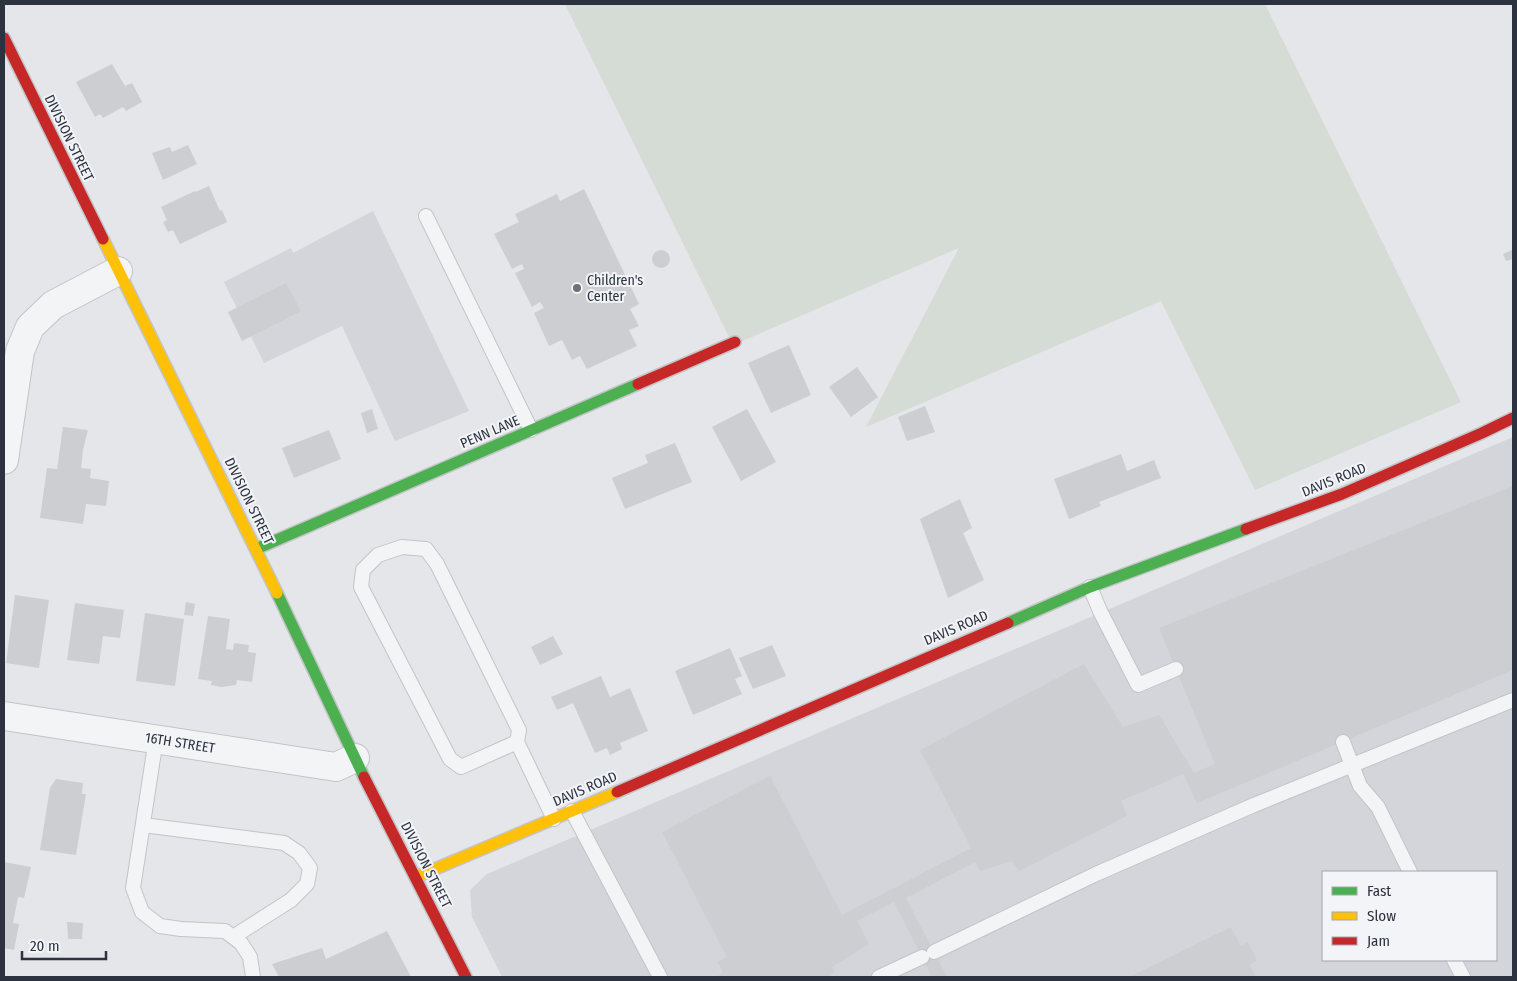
<svg xmlns="http://www.w3.org/2000/svg" width="1517" height="981" viewBox="0 0 1517 981" font-family="'Fira Sans Condensed',sans-serif">
	<style>
		.built { fill: #d3d5db; fill-rule: evenodd }
		.green { fill: #d4dcd5 }
		.building { fill: #cdced1 }
		.lines { fill: none; stroke-linecap: round; stroke-linejoin: round }
		.lane-casing { stroke: #c2c4c7; stroke-width: 16 }
		.street-casing { stroke: #c2c4c7; stroke-width: 30 }
		.fast-casing { stroke: #c2c4c7; stroke-width: 14 }
		.slow-casing { stroke: #c2c4c7; stroke-width: 14 }
		.jam-casing { stroke: #c2c4c7; stroke-width: 14 }
		.lane { stroke: #f3f4f5; stroke-width: 14 }
		.street { stroke: #f3f4f5; stroke-width: 28 }
		.fast { stroke: #4caf50; stroke-width: 11 }
		.slow { stroke: #ffc107; stroke-width: 11 }
		.jam { stroke: #c62828; stroke-width: 11 }
		.poi-dot { fill: #6c717b; stroke: #f2f4f7; stroke-width: 2 }
		.labels { text-anchor: middle; dominant-baseline: central; stroke-width: 4; stroke-linejoin: round; paint-order: stroke }
		.street-label { font-size: 14px; fill: #2c3240; stroke: #f2f4f7 }
		.poi-label { font-size: 14px; fill: #2c3240; stroke: #f2f4f7; text-anchor: start }
	</style>
	<rect width="100%" height="100%" fill="#e4e6e9"/>
	<path class="built" d="M373 211 469 411 395 441 342 326 264 363 224 282 291 248 293 253Z
		M1513 437V977H502L472 917 470 890 487 874ZM1323 872H1496V960H1323Z"/>
	<path class="green" d="M565 4H1265L1461 402 1255 490 1161 301 866 427 959 248 733 345Z"/>
	<path class="building" d="M112 64 125 86 132 83 142 102 126 111 123 107 103 118 100 114 95 117 76 82Z
		M188 145 197 164 163 180 152 153 170 147 172 152Z
		M209 186 220 211 222 210 227 222 180 244 173 230 168 232 163 222 167 220 161 207 195 191V192Z
		M584 189 639 304 630 309 639 326 629 330 637 346 587 369 580 356 572 360 562 340 549 346 534 313 544 308 540 302 532 307 515 273 524 269 522 264 512 269 494 234 519 222 515 214 557 194 560 201Z
		M1512 250 1513 259 1506 261 1503 254Z
		M652 259a9 9 0 1 1 18 0a9 9 0 1 1-18 0Z
		M286 283 301 311 242 341 228 312Z
		M789 345 811 395 771 413 748 363Z
		M857 367 878 397 851 417 829 387Z
		M925 406 935 432 907 441 898 417Z
		M372 409 378 429 367 433 361 413Z
		M747 409 776 462 741 481 712 427Z
		M63 427 88 430 83 450 81 468 91 469 90 478 109 481 106 506 86 504 83 524 40 518 47 468 57 469Z
		M329 430 341 459 294 478 282 448Z
		M675 443 692 482 625 509 612 478 648 463 645 455Z
		M1121 454 1127 471 1154 460 1161 478 1099 502 1101 506 1069 519 1054 479Z
		M1513 486V670L1197 803 1183 774 1121 801 1127 816 1019 871 1012 861 980 871 975 862 906 898 947 977H932L894 902 857 921 869 944 832 967 834 972 829 977H716L723 973 718 962 727 957 662 832 770 776 842 915 971 848 920 750 1084 664 1123 727 1159 715 1194 773 1215 764 1159 628Z
		M960 499 972 528 963 533 984 580 948 598 920 519Z
		M15 595 49 600 39 668 6 663Z
		M186 602 195 604 193 616 184 615Z
		M75 603 124 610 120 638 103 636 99 664 67 660Z
		M145 613 184 619 175 686 136 681Z
		M208 616 230 619 226 649 233 650 234 643 249 645 248 652 256 653 252 682 237 680 236 685 222 687 211 685 212 681 198 679Z
		M553 636 563 654 540 665 531 647Z
		M772 645 786 676 753 689 739 658Z
		M730 648 742 676 735 679 742 694 693 715 675 671Z
		M601 676 610 697 630 688 648 731 620 743 622 749 610 755 607 748 595 753 573 703 557 710 551 697Z
		M56 779 83 783 82 794H86L76 855 40 850 50 788Z
		M4 862 31 867 24 898 18 897 13 923 19 924 14 950 4 948Z
		M67 922 83 923 82 939H68Z
		M1231 927 1241 946 1248 942 1257 960 1250 965 1256 977H1129Z
		M387 931 411 977H279L272 964 322 948 326 959Z"/>
	<g class="lines">
		<defs>
			<path id="lane" d="M426 216 531 430
				M1090 587 1100 611 1138 685 1176 669
				M156 739 133 888 142 912 160 926 181 929 225 931 241 943 250 957 253 977
				M517 742 461 767 450 759 361 587 363 570 378 555 402 547 426 549 437 564 519 730 517 742 554 819
				M1343 742 1360 786 1378 807 1410 872
				M572 811 660 977
				M143 825 284 843 299 853 310 868 307 884 291 900 233 937
				M934 952 1096 874 1254 805 1513 700
				M1454 960 1463 977
				M879 977 922 957"/>
			<path id="street" d="M4 460 20 351 30 327 53 305 118 271
				M4 716 336 767 355 758"/>
			<path id="fast" d="M256 549 638 384
				M277 593 364 777
				M1008 623 1090 587 1246 529"/>
			<path id="slow" d="M103 239 277 593
				M416 877 617 792"/>
			<path id="jam" d="M4 38 103 239
				M638 384 735 342
				M1246 529 1342 494 1482 433 1513 418
				M364 777 466 977
				M617 792 1008 623"/>
		</defs>
		<use href="#lane" class="lane-casing"/>
		<use href="#street" class="street-casing"/>
		<use href="#fast" class="fast-casing"/>
		<use href="#slow" class="slow-casing"/>
		<use href="#jam" class="jam-casing"/>
		<use href="#lane" class="lane"/>
		<use href="#street" class="street"/>
		<use href="#fast" class="fast"/>
		<use href="#slow" class="slow"/>
		<use href="#jam" class="jam"/>
	</g>
	<circle class="poi-dot" cx="577" cy="288" r="5"/>
	<g class="labels">
		<g class="street-label">
			<text transform="translate(69 138) rotate(64)">DIVISION STREET</text>
			<text transform="translate(490 432) rotate(-23)">PENN LANE</text>
			<text transform="translate(1334 480) rotate(-22)">DAVIS ROAD</text>
			<text transform="translate(249 501) rotate(64)">DIVISION STREET</text>
			<text transform="translate(956 628) rotate(-23)">DAVIS ROAD</text>
			<text transform="translate(180 743) rotate(9)">16TH STREET</text>
			<text transform="translate(585 789) rotate(-23)">DAVIS ROAD</text>
			<text transform="translate(426 865) rotate(63)">DIVISION STREET</text>
		</g>
		<g class="poi-label">
			<text x="587" y="280">Children's<tspan x="587" dy="16">Center</tspan></text>
		</g>
	</g>
	<rect width="1517" height="981" fill="none" stroke="#2c3240" stroke-width="10"/>
	<rect x="1322" y="871" width="175" height="90" fill="#f2f4f7" stroke="#a3a6ae"/>
	<rect x="1332" y="887" width="25" height="8" fill="#4caf50" stroke="#a3a6ae"/>
	<text x="1367" y="896" font-size="15" fill="#2c3240">Fast</text>
	<rect x="1332" y="912" width="25" height="8" fill="#ffc107" stroke="#a3a6ae"/>
	<text x="1367" y="921" font-size="15" fill="#2c3240">Slow</text>
	<rect x="1332" y="937" width="25" height="8" fill="#c62828" stroke="#a3a6ae"/>
	<text x="1367" y="946" font-size="15" fill="#2c3240">Jam</text>
	<path d="M22 951v8h84v-8" fill="none" stroke="#2c3240" stroke-width="2.5"/>
	<text x="30" y="951" font-size="15" fill="#2c3240" stroke="#f2f4f7" stroke-width="4" paint-order="stroke">20 m</text>
</svg>
